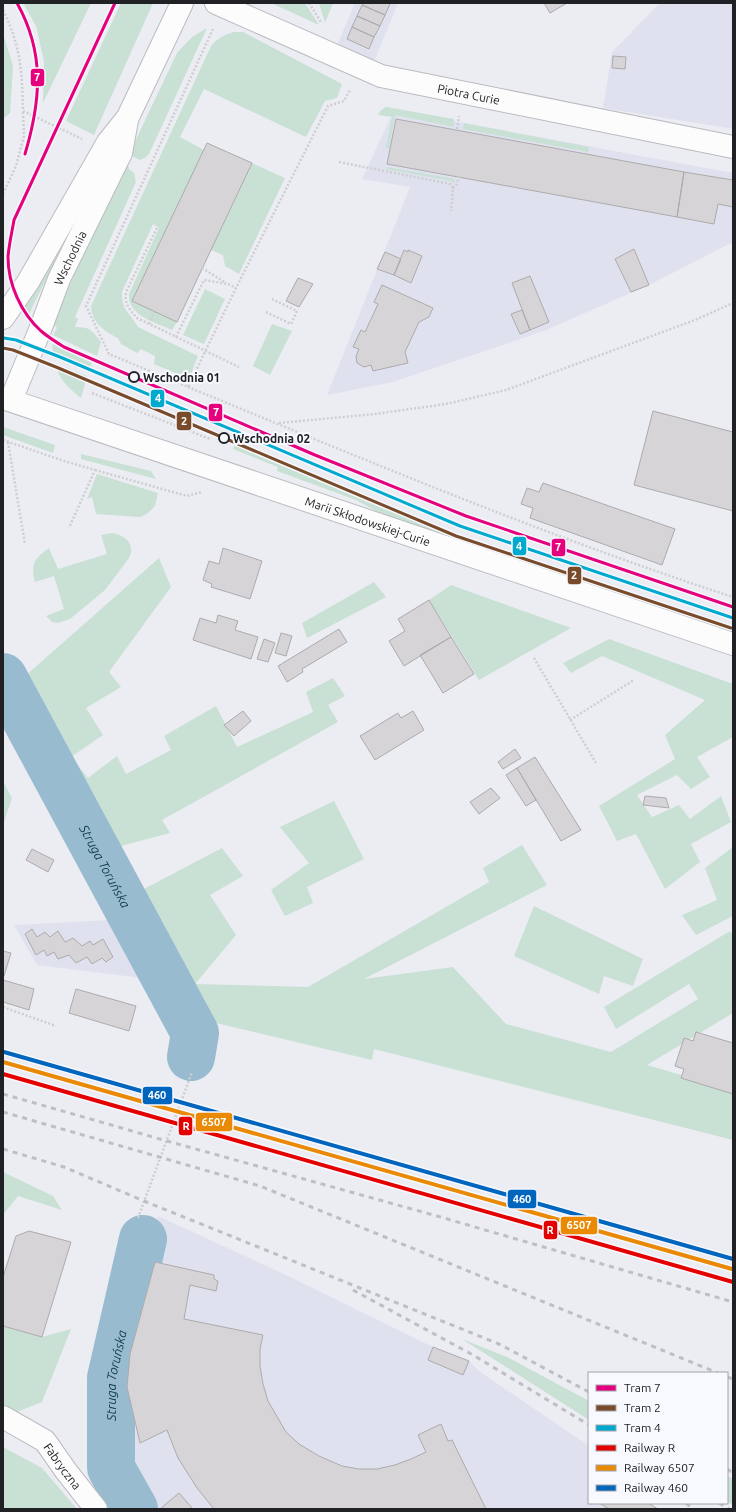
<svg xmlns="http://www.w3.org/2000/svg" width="736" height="1512" viewBox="0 0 736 1512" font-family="Ubuntu,sans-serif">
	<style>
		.built { fill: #dfe2ee }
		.green { fill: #c9e0d4 }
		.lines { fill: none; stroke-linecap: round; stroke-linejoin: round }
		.river { stroke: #99bbd0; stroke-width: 48 }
		.building { fill: #d6d4d6; stroke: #acaaad }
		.minor-casing { stroke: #bbbcc0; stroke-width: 24 }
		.path { stroke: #ceced0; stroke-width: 2.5; stroke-dasharray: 2 2; stroke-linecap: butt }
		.minor { stroke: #fcfcfd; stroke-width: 22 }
		.rail { stroke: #bfbfc1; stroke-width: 3; stroke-dasharray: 5 5; stroke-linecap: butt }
		.rail-1-casing { stroke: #f7f9ff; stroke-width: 7 }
		.rail-2-casing { stroke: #f7f9ff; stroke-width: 7 }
		.rail-3-casing { stroke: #f7f9ff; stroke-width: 7 }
		.rail-1 { stroke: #e50000; stroke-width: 4 }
		.rail-2 { stroke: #e98904; stroke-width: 4 }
		.rail-3 { stroke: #0065bd; stroke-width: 4 }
		.tram-1-casing { stroke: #f7f9ff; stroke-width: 6 }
		.tram-2-casing { stroke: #f7f9ff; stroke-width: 6 }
		.tram-3-casing { stroke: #f7f9ff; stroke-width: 6 }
		.tram-1 { stroke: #e5007d; stroke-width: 3 }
		.tram-2 { stroke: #7a4b2a; stroke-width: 3 }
		.tram-3 { stroke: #00a9ce; stroke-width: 3 }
		.stop-dot { fill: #f7f9ff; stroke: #202125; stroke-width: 2 }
		.labels { text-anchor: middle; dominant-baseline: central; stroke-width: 4; stroke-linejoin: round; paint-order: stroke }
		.street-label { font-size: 12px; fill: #202125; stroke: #f7f9ff }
		.stop-label { font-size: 12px; font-weight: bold; fill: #202125; stroke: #f7f9ff; text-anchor: start }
		.water-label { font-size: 13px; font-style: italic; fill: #123c50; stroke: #f7f9ff }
		.line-badge { stroke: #f7f9ff; stroke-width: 1.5 }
		.badge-label { font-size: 11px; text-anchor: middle; font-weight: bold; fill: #fff }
	</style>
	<rect width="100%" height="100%" fill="#ecedf3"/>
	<path class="built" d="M355 3H398L373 64 337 45Z
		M660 3H733V129L603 108 612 52Z
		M394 110 733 173V242L649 285 544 331 393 382 327 395 410 187 362 179Z
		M110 920 142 978 37 965 14 925Z
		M158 1216 282 1273 433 1347 469 1361 479 1371 589 1446V1503H648L658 1509H145L125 1475 116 1398 134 1301Z"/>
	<path class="green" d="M23 3H91L43 103 44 61 36 26Z
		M121 3H153L94 135 66 121Z
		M271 3H305L319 25Z
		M319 3H333L325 23Z
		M207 28 149 154 145 158 140 160 130 155V152L177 53 192 37Z
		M234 32H243L342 84 337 98 325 101 306 137 204 89 180 137 204 150 132 301 177 322 172 330C157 323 127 316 129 294L159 228 153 224 122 292C122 312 130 312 138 327L198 356 189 379 154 364 155 356 141 349 137 353 121 344 118 338C104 331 92 323 91 306L211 46C218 38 224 35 234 32Z
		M3 33 13 66 10 113 3 119Z
		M386 107 454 119V127L395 115 389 148H386L392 117 378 115 381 110Z
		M464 123 589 147 588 152 463 129Z
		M252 163 285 178 239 274 225 266 223 255 211 250Z
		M124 165 129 167V169C137 174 134 175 136 182L75 317 78 319 75 327C90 327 92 330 101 342L97 356 53 335 57 328 52 324Z
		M387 167 455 179 453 184 452 181 386 169Z
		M54 257 55 261 29 314 23 303Z
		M205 289 225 299 204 344 183 335Z
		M272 324 292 331 270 375 253 366Z
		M52 344 92 363 89 370 53 355Z
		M55 364 87 376 81 398C68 388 59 379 55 364Z
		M3 427 55 445 53 453 3 435Z
		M235 443 470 539 676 607 670 613 396 522 356 500 277 471 278 467 233 449Z
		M81 454 151 471 156 479 81 459Z
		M97 474 158 493 155 506 147 514 140 517 96 514 92 497 87 499Z
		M112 533C125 535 136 544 129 558L105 590 70 619 58 623 52 622 46 616 64 609 54 576 35 582C30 564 35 558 49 548L58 569 107 554 101 535Z
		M159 558 171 587 109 672 121 687 86 708 103 735 71 757 88 778 117 756 126 774 171 750 164 736 216 706 237 747 313 712 306 692 333 678 345 696 328 705 338 722 162 820 170 833 121 846 144 889 222 848 243 876 210 895 236 935 195 984 308 987 489 882 483 868 522 845 547 885 364 979 453 967 506 1024 611 1052 698 999 689 984 616 1029 604 1007 730 931 733 935V1013L647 1065 733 1090V1140L374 1049 372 1060 195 1018 16 684Z
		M374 582 386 597 307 638 302 623Z
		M451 585 571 628 479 680 429 600Z
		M702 616 733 626V635L704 623Z
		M609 639 733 684V737L697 757 710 777 691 789 677 775 637 795 652 817 679 805 690 819 721 796 731 822 691 844 700 862 665 889 636 834 617 841 599 806 675 759 665 735 705 700 602 656 571 673 563 663Z
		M3 781 12 798 3 825Z
		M334 801 364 859 307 887 313 903 285 916 271 890 309 863 280 827Z
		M733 847V916L696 935 682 915 717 900 705 868Z
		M534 906 643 959 633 986 604 976 599 994 514 956Z
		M3 1172 53 1196 62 1210 18 1196 3 1215Z
		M3 1326 42 1337 71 1329 42 1402 14 1413 3 1406Z
		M462 1339 507 1357 589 1401V1420Z
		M3 1447 42 1468 77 1509H3Z
		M727 1476 733 1479V1505L727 1502Z"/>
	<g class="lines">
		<g class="river">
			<path id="s1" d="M3 677 195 1033 191 1057"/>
			<path id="s2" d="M134 1509 111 1468V1378L143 1239"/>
		</g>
	</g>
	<path class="building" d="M363 3H387L390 4 385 15 362 5Z
		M544 3H567L550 13Z
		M362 5 385 15 380 26 357 16Z
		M357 16 380 26 374 37 352 27Z
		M352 27 374 37 369 49 347 39Z
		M613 56 626 57 625 69 612 68Z
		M396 119 684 172 677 217 387 164Z
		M207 143 252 163 177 322 132 301Z
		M684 172 733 180V207L718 204 714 224 677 217Z
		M634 249 649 285 631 292 615 259Z
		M404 250 408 252V250L422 256 411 283 394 275Z
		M385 252 401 259 394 275 377 269Z
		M530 276 549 322 530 330 512 283Z
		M298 278 313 284 299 307 286 301Z
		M382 285 433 308 429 317 419 322 405 352 408 363 373 371 371 365 364 367 357 363 356 356 359 349 353 347 361 330 365 332 378 304 374 302Z
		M522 310 530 330 520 334 511 314Z
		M653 411 733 432V511L634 485Z
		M543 483 675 529 662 565 530 518 533 508 521 504 527 488 539 492Z
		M223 548 262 561 250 599 211 587 212 584 203 580 209 561 219 564Z
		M429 600 451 637 404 666 389 641 405 631 398 619Z
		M218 615 238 621 235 630 258 637 251 659 193 640 200 618 216 623Z
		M339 629 347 642 302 669 303 672 287 682 278 666Z
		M281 633 292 636 286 656 275 653Z
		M451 637 474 674 443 693 420 655Z
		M264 639 275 643 268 662 257 659Z
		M243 711 251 721 234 736 224 725Z
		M413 711 424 730 375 760 360 736 398 713 401 718Z
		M515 749 521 758 503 769 498 762Z
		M535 757 581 830 561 841 517 768Z
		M517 768 536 800 526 806 506 775Z
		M491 788 500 798 479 814 470 802Z
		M645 796 666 798 669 808 643 805Z
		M32 849 54 860 48 872 26 860Z
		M32 929 37 937 45 932 50 937 58 931 65 942 73 938 82 946 90 941 93 945 103 939 113 957 106 962 102 958 92 964 87 957 76 963 69 955 58 959 54 952 47 956 44 950 36 955 25 934Z
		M3 951 11 953 4 976H3Z
		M3 980 34 989 29 1010 3 1002Z
		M76 989 136 1006 129 1031 69 1013Z
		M696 1032 733 1043V1094L681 1078 684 1069 675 1066 684 1038 693 1041Z
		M29 1231 71 1242 42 1337 3 1326V1277L16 1236Z
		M155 1262 214 1275V1279L218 1281 216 1291 190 1285 184 1319 263 1335 260 1349V1366L263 1384 268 1401 286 1432 299 1444 319 1456 342 1466 359 1469H377L395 1465 411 1459 426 1452 418 1435 441 1424 448 1441 452 1440 486 1509H214L197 1488 178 1458 167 1430 140 1443 127 1387 130 1354Z
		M433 1347 469 1361 463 1375 428 1360Z
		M179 1493 193 1509H160Z
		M599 1503H648L658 1509H609Z"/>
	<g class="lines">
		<defs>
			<g id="minor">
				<path id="s3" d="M216 3 381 76 733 147"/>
				<path d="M3 318 28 282 108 142 128 117 182 3"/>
				<path id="s4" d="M3 398 733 644"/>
				<path id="s5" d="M11 400 40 330 59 279 121 153 127 120"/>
				<path id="s6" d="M3 1417 45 1441 66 1471 96 1509"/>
			</g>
		</defs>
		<use href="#minor" class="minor-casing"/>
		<path class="path" d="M309 3 321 22
			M3 10C21 47 22 71 23 111L82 139
			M213 29 86 306 109 354 188 387 236 288 328 106 344 101 350 90
			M457 129 459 116
			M339 162 450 184 453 188 451 211
			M453 188 456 186 459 177
			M3 194 16 166 24 136 23 111
			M157 228 126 292C124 304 130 310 137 318L239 367
			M202 268 226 283
			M266 312 291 324 297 311 272 299
			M149 324 154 312
			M176 337 204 280 228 284 236 288
			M188 387C368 461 548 537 733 597
			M92 393 210 439
			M279 423 375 414 446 404 506 390 695 320 733 303
			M3 440 64 461 95 470 69 528
			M8 442 25 544
			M95 470 187 496 202 492
			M534 658 596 763
			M570 720 634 680
			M3 1007 56 1026
			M138 1218 192 1072"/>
		<use href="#minor" class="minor"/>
		<path class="rail" d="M3 1094 167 1141 437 1216 733 1302
			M3 1112 260 1186 718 1373
			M3 1149 64 1167 144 1201 499 1344 589 1392
			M353 1290 473 1355 589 1425
			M727 1377 733 1379
			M727 1469 733 1473
			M686 1503 693 1509
			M719 1503 729 1509"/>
		<defs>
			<path id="rail-1" d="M3 1074 733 1282"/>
			<path id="rail-2" d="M3 1062 732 1269"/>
			<path id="rail-3" d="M4 1052 733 1259"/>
		</defs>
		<use href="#rail-1" class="rail-1-casing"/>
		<use href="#rail-2" class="rail-2-casing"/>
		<use href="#rail-3" class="rail-3-casing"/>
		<use href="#rail-1" class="rail-1"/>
		<use href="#rail-2" class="rail-2"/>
		<use href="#rail-3" class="rail-3"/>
		<defs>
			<path id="tram-1" d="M17 3C45 53 41 100 25 154
				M115 3 14 220C12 232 9 244 8 257 8 284 21 313 41 331 48 337 56 342 64 347L315 455 466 516 733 607"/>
			<path id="tram-2" d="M3 348 13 350 56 367 456 536 731 628"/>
			<path id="tram-3" d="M4 338 16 340 60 357 460 526 733 618"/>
		</defs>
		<use href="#tram-1" class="tram-1-casing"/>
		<use href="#tram-2" class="tram-2-casing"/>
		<use href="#tram-3" class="tram-3-casing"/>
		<use href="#tram-1" class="tram-1"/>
		<use href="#tram-2" class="tram-2"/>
		<use href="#tram-3" class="tram-3"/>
	</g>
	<g class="stop-dot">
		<circle cx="134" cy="377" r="5"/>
		<circle cx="224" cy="438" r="5"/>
	</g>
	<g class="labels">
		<g class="street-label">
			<text stroke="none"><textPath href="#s3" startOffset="270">Piotra Curie</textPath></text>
			<text stroke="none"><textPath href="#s5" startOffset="154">Wschodnia</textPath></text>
			<text stroke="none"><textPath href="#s4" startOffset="385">Marii Skłodowskiej-Curie</textPath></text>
			<text stroke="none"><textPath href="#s6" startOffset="79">Fabryczna</textPath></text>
		</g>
		<g class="stop-label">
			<text x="143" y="377">Wschodnia 01</text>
			<text x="233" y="438">Wschodnia 02</text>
		</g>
		<g class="water-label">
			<text stroke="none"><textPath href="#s1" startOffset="215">Struga Toruńska</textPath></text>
			<text stroke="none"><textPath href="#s2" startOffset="140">Struga Toruńska</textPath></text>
		</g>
	</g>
	<g class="line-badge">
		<rect x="30" y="68" width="15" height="19" rx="4" fill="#e5007d"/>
		<rect x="150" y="389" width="15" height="19" rx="4" fill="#00a9ce"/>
		<rect x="208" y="403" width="15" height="19" rx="4" fill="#e5007d"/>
		<rect x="176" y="411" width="16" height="20" rx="4" fill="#7a4b2a"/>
		<rect x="512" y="536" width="15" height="20" rx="4" fill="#00a9ce"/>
		<rect x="551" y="538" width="15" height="19" rx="4" fill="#e5007d"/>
		<rect x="567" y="566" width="15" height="19" rx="4" fill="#7a4b2a"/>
		<rect x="142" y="1086" width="31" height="19" rx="4" fill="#0065bd"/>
		<rect x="195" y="1112" width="38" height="20" rx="4" fill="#e98904"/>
		<rect x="178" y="1116" width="15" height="20" rx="4" fill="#e50000"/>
		<rect x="507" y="1189" width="30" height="20" rx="4" fill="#0065bd"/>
		<rect x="560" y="1216" width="38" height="19" rx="4" fill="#e98904"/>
		<rect x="543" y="1220" width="15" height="20" rx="4" fill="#e50000"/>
	</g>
	<g class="badge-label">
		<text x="37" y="81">7</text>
		<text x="158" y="402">4</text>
		<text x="216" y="416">7</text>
		<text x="184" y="425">2</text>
		<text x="519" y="550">4</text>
		<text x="558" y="551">7</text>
		<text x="574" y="579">2</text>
		<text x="157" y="1099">460</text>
		<text x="214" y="1126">6507</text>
		<text x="186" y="1130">R</text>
		<text x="522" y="1203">460</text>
		<text x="579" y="1229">6507</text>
		<text x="550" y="1234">R</text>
	</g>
	<rect width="736" height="1512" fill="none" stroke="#202125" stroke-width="8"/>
	<rect x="588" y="1372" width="140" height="132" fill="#f7f9ff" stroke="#a1a3a8"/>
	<rect x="596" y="1385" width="20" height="6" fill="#e5007d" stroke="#a1a3a8"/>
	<text x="624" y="1392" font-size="12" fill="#202125">Tram 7</text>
	<rect x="596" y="1405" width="20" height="6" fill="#7a4b2a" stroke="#a1a3a8"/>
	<text x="624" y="1412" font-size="12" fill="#202125">Tram 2</text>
	<rect x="596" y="1425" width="20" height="6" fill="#00a9ce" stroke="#a1a3a8"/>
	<text x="624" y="1432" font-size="12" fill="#202125">Tram 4</text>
	<rect x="596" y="1445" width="20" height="6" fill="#e50000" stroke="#a1a3a8"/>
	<text x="624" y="1452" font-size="12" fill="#202125">Railway R</text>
	<rect x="596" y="1465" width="20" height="6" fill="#e98904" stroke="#a1a3a8"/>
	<text x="624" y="1472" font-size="12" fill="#202125">Railway 6507</text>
	<rect x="596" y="1485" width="20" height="6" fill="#0065bd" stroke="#a1a3a8"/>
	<text x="624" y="1492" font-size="12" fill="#202125">Railway 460</text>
</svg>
